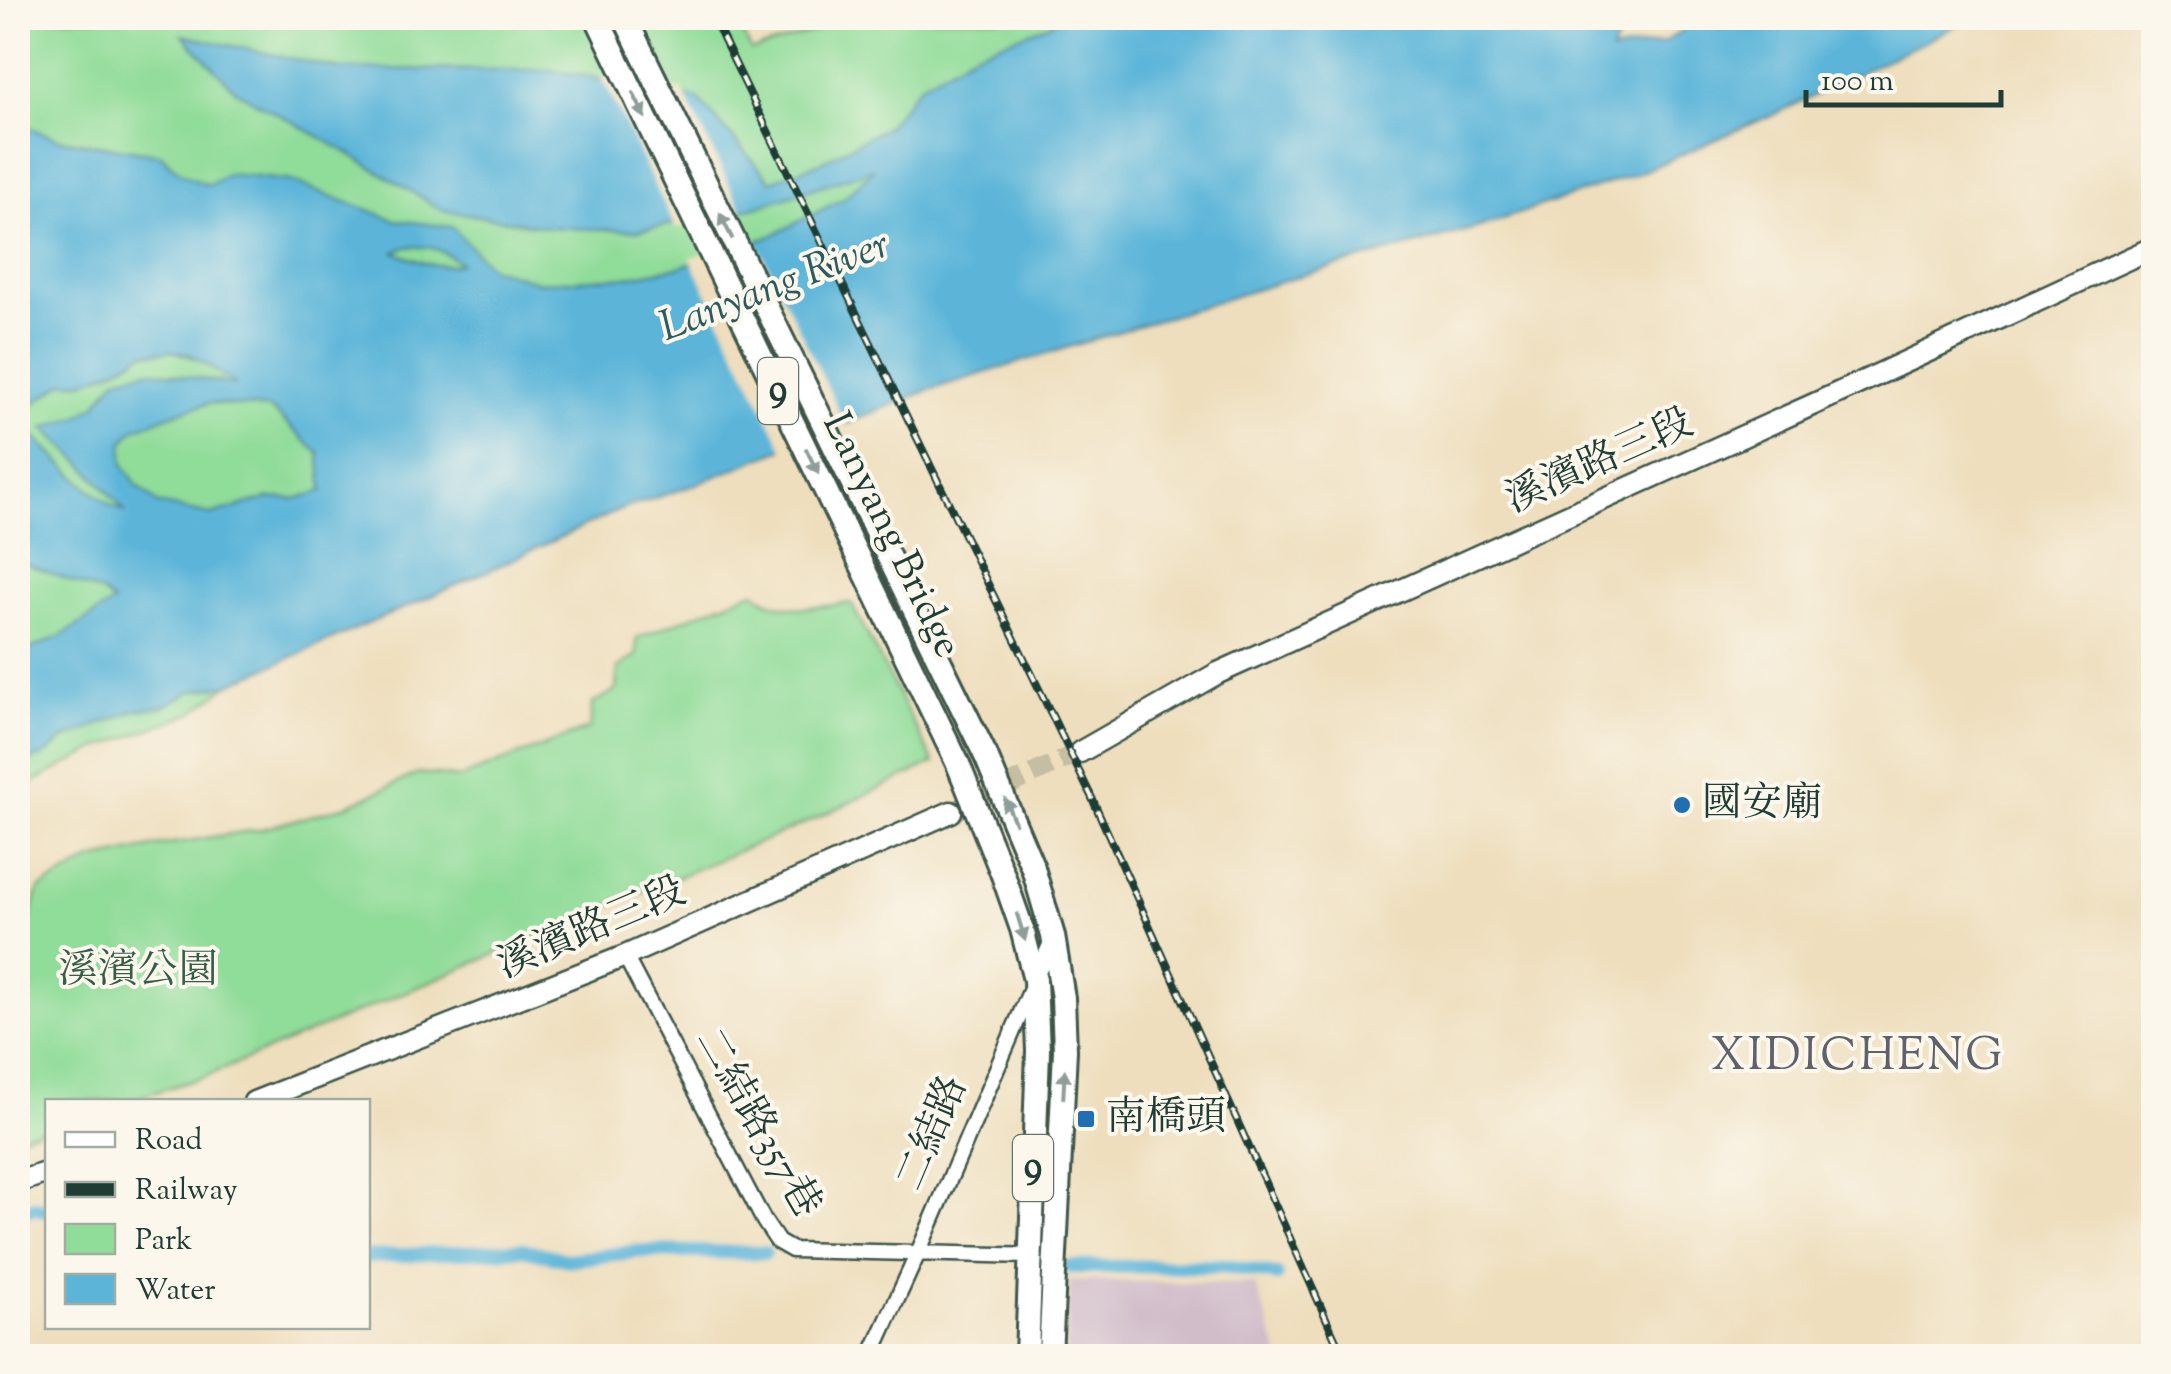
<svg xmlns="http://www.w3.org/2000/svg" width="2171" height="1374" viewBox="0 0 2171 1374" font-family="'Sorts Mill Goudy','Noto Serif TC',serif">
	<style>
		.industrial { fill: #d1bdca }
		.green { fill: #90dc99; stroke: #588c66; stroke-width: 2.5 }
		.water { fill: #5cb5d9; stroke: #3e7986; stroke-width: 2.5; fill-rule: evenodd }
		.pier { fill: #eedebd }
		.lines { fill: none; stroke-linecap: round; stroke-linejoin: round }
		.canal { stroke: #5cb5d9; stroke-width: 14 }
		.secondary-tunnel { stroke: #c5bea2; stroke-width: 20; stroke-dasharray: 20 10; stroke-linecap: butt }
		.street-casing { stroke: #3e5549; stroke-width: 19 }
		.secondary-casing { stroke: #3e5549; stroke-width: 25 }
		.primary-casing { stroke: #3e5549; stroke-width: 28 }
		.street { stroke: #fff; stroke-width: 14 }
		.secondary { stroke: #fff; stroke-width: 20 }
		.primary { stroke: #fff; stroke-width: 22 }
		.rail-casing { stroke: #1f3d34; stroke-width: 8 }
		.rail { stroke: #fbf7ec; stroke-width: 4; stroke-dasharray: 11; stroke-linecap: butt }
		.primary-bridge-casing { stroke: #3e5549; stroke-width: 28; stroke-linecap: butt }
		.primary-bridge { stroke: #fff; stroke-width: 22 }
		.oneway { fill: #8f9e9a }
		.poi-dot { fill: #1f6fb2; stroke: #fbf7ec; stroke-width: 4 }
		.labels { text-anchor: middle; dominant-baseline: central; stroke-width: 8; stroke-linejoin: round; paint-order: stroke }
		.shield { fill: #fbf7ec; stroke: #61756b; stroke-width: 2.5 }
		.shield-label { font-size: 38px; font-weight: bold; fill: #1f3d34 }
		.street-label { font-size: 40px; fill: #1f3d34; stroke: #fbf7ec }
		.poi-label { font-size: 40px; fill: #1f3d34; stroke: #fbf7ec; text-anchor: start }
		.park-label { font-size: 40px; fill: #365d48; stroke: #fbf7ec }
		.water-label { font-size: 42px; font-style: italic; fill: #2e5b5d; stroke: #fbf7ec }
		.quarter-label { font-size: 45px; letter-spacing: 2.5px; fill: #5f626a; stroke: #fbf7ec }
	</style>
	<rect width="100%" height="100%" fill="#fbf7ec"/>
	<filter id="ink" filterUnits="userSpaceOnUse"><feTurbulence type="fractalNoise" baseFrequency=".01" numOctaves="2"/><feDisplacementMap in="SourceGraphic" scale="20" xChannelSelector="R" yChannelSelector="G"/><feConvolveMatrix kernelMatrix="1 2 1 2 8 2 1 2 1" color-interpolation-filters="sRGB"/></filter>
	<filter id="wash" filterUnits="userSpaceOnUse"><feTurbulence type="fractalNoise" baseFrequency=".0048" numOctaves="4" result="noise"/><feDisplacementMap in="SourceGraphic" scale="40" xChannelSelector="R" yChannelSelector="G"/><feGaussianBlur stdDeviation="2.25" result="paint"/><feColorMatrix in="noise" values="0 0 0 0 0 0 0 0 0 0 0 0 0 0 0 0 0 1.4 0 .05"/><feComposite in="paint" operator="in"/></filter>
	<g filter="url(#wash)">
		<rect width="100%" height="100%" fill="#eedebd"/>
		<path class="industrial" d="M1070 1280 1255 1284 1280 1356H1066Z"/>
		<path class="green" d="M18 18H734L752 51 857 18H1057L839 214 679 267 626 277 542 283 424 263 394 252 351 204 291 181 229 174 210 185 184 177 162 155 58 139 18 123Z
			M172 351C225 364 280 417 319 453L324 490 310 513C257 518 152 532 106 502 77 482 53 453 27 430L18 428V414L65 382H82L114 370 144 353Z
			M18 537 259 543 18 661Z
			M754 591C780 616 818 607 851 603L934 763 810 821 207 1076 127 1101 48 1102 47 1127 18 1137V930L28 923 39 889 92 860 156 846 261 829 346 806 419 773 460 778 590 728 592 704 616 690 618 668 637 655V638Z
			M230 684 192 713 97 749 18 790V765L45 755 64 739 135 710 163 707 192 691Z"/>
		<path class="water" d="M1057 18H1633L1624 28 1611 52 1662 43 1683 30 1688 18H1971L1790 107 1639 173 1476 228 1297 277 926 391 694 485 622 509 459 584 230 684 192 691 163 707 135 710 64 739 45 755 18 765V654L61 636 113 603 102 593 18 561V428L27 430 80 481 107 503 126 512 81 462 44 428 77 417 96 405 116 378 149 370 237 385 191 355 172 351 144 353 114 370 82 382H65L18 414V123L58 139 162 155C176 173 188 178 209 185L229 174 291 181 395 220 452 227 490 267 539 282 626 277 679 267 769 237 844 198 874 169 752 208 637 231 547 227 442 210 343 150 236 91 183 35 340 69 555 70 698 99 771 181 821 162 886 127 920 85 974 53 1048 25ZM406 247C431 246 440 248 460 263 439 270 415 261 395 252ZM210 403 271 409 319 453 323 491 295 499 269 498 211 515 158 504 136 484 123 464V443L133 430 172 414Z"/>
		<path class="pier" d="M601 75 683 91 744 215 676 228Z
			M754 237 848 429 786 454 690 258Z"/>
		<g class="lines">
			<path class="canal" d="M18 1214 34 1207 48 1212
				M368 1257 523 1249 568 1260 640 1251 765 1253
				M1069 1267 1226 1266 1277 1275"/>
		</g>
	</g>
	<g filter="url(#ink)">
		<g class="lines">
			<path class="secondary-tunnel" d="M951 812 1080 752"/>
			<defs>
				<path id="street" d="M625 956 764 1221 778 1242 792 1250 1034 1256
					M871 1356 918 1253 1052 940"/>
				<path id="secondary" d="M1080 752 1218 673 1812 405 2154 247
					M254 1102 625 956 951 812
					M18 1182 48 1172"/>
				<path id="primary" d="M597 18 958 764
					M625 18 985 754
					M1033 868 1053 936 1063 998 1065 1050 1050 1356
					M1003 875 1022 929 1035 980 1038 1051 1027 1356"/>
			</defs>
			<use href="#street" class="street-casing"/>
			<use href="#secondary" class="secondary-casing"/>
			<use href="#primary" class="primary-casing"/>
			<use href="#street" class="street"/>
			<use href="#secondary" class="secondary"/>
			<use href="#primary" class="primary"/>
			<defs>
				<path id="rail" d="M713 18 1092 798 1343 1356"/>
			</defs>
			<use href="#rail" class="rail-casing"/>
			<use href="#rail" class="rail"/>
			<defs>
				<path id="primary-bridge" d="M985 754 1033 868
					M958 764 1003 875"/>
			</defs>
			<use href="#primary-bridge" class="primary-bridge-casing"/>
			<use href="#primary-bridge" class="primary-bridge"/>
		</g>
		<defs><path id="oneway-solid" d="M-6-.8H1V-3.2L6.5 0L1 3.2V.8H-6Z" transform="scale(2.5)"/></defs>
		<g class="oneway">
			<use href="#oneway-solid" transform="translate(639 105) rotate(64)"/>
			<use href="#oneway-solid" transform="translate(726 226) rotate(-116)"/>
			<use href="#oneway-solid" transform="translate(812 461) rotate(64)"/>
			<use href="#oneway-solid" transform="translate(1010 811) rotate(-113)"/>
			<use href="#oneway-solid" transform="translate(1021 927) rotate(73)"/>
			<use href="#oneway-solid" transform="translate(1064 1084) rotate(-87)"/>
		</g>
	</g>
	<g class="poi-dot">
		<circle cx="1682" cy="805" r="10"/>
		<rect x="1076" y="1109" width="20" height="20" rx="5"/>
	</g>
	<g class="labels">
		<g class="shield">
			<rect x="758" y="358" width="40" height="66" rx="8"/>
			<rect x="1013" y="1135" width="40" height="66" rx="8"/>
		</g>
		<g class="shield-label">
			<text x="778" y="391">9</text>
			<text x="1033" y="1168">9</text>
		</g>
		<g class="street-label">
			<text transform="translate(1600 463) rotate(-24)">溪濱路三段</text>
			<text transform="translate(890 536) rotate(64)">Lanyang Bridge</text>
			<text transform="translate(592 930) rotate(-23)">溪濱路三段</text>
			<text transform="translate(756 1124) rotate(60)">二結路357巷</text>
			<text transform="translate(934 1134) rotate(-67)">二結路</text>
		</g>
		<g class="poi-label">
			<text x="1702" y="805">國安廟</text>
			<text x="1106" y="1119">南橋頭</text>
		</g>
		<g class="park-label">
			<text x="138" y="972">溪濱公園</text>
		</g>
		<g class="water-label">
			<text transform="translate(775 288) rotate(-21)">Lanyang River</text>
		</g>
		<g class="quarter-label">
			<text x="1858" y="1058">XIDICHENG</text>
		</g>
	</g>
	<rect width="2171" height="1374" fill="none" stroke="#fbf7ec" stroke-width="60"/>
	<rect x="45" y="1099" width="325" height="230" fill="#fbf7ec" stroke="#a3ada2" stroke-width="2.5"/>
	<rect x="65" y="1132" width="50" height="15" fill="#ffffff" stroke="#a3ada2" stroke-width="2.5"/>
	<text x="135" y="1149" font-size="30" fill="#1f3d34">Road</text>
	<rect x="65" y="1182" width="50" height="15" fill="#1f3d34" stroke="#a3ada2" stroke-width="2.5"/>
	<text x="135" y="1199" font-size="30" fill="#1f3d34">Railway</text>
	<rect x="65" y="1224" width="50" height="30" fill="#90dc99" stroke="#a3ada2" stroke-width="2.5"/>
	<text x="135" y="1249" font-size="30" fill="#1f3d34">Park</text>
	<rect x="65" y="1274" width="50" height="30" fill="#5cb5d9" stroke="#a3ada2" stroke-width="2.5"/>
	<text x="135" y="1299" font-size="30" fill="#1f3d34">Water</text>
	<path d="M1806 90v15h195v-15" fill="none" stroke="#1f3d34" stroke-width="5"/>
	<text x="1821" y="90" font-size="30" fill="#1f3d34" stroke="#fbf7ec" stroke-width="8" paint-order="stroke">100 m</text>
</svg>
